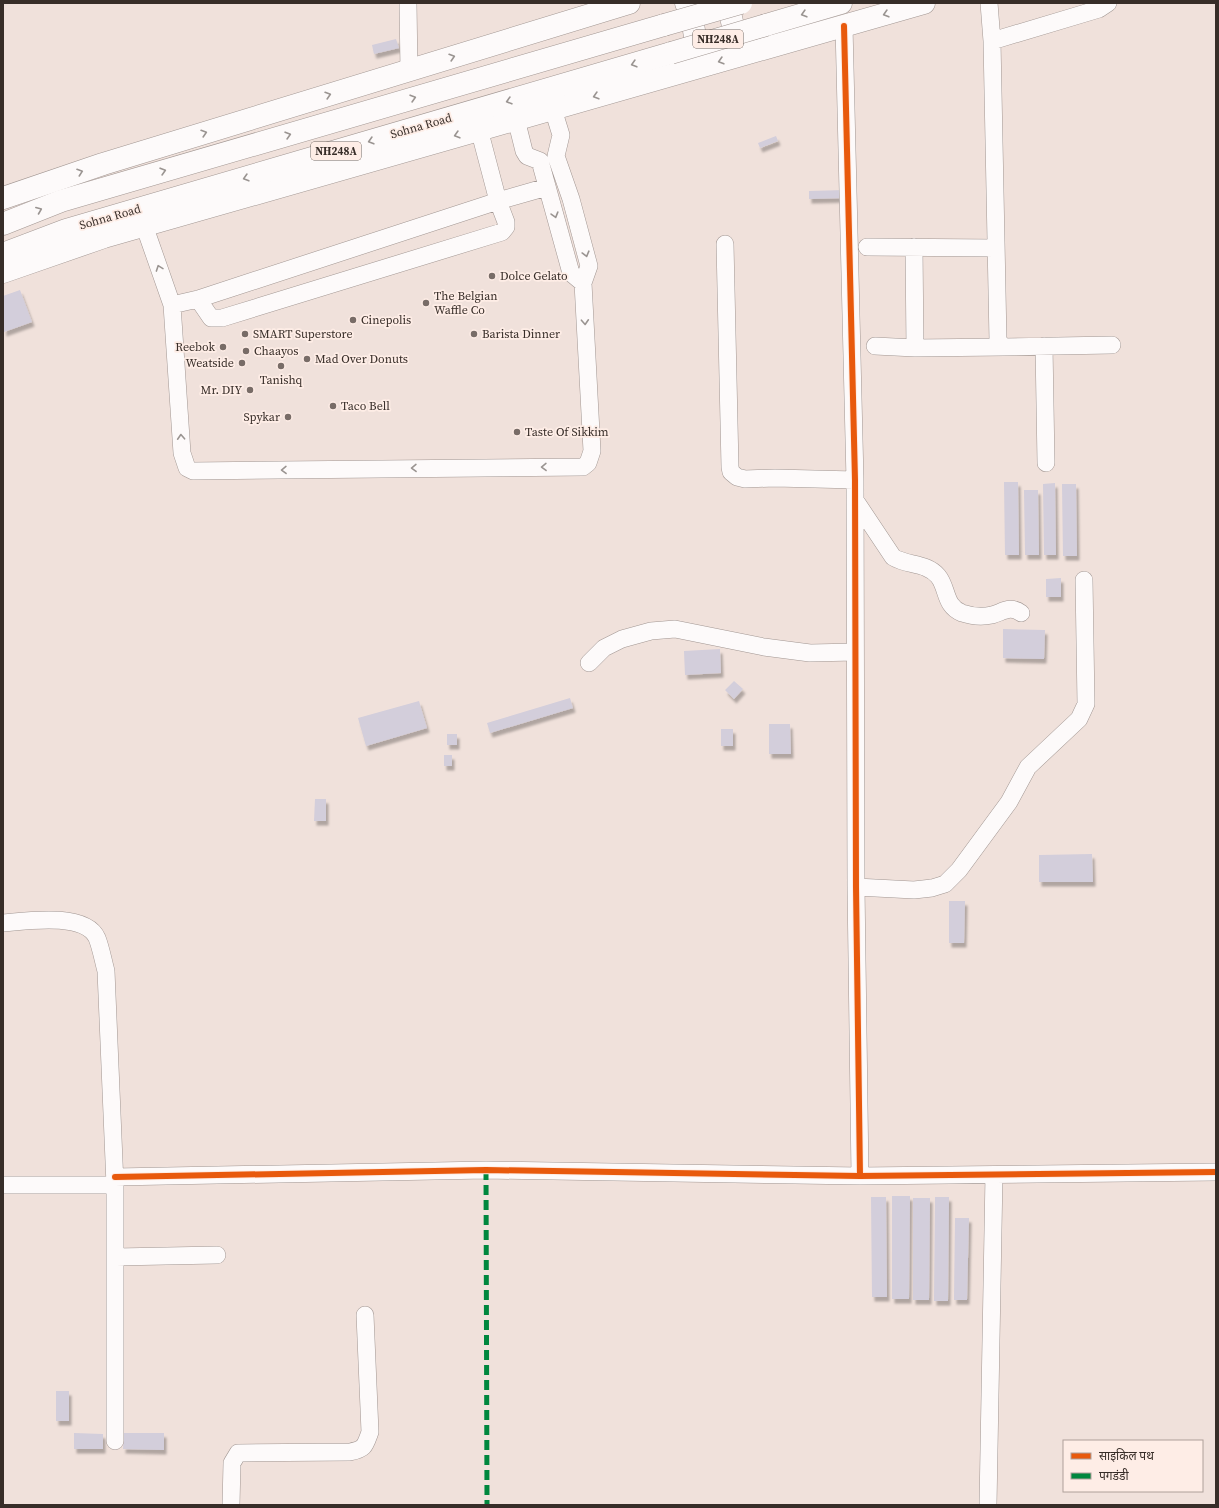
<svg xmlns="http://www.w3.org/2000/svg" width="1219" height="1508" viewBox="0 0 1219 1508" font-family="'Source Serif 4','Noto Sans Devanagari',serif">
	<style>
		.building { fill: #d3cedb; filter: url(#shadow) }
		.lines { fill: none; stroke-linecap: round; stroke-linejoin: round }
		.minor-casing { stroke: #a19692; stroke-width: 18 }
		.major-casing { stroke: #a19692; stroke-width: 23 }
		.highway-casing { stroke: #a19692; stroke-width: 23 }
		.minor { stroke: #fdfafa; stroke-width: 17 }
		.major { stroke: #fdfafa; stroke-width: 22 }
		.highway { stroke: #fdfafa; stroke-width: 22 }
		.highway-bridge-casing { stroke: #a19692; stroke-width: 23; stroke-linecap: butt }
		.highway-bridge { stroke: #fdfafa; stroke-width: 22 }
		.quiet { stroke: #00873e; stroke-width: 5; stroke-dasharray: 10 5; stroke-linecap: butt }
		.cycleway-casing { stroke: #feede6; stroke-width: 8 }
		.cycleway { stroke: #e8590c; stroke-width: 6 }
		.oneway { stroke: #9a9491 }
		.poi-dot { fill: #786c67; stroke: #feede6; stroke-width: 1.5 }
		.labels { text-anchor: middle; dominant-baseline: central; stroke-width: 3.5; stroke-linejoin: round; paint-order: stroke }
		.shield { fill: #feede6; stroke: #736761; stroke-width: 1 }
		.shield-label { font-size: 11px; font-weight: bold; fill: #372d28 }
		.street-label { font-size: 12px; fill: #372d28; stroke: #feede6 }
		.poi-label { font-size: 12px; fill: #372d28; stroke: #feede6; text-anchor: start }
	</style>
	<defs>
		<filter id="shadow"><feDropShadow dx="2.5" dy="4.5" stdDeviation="1" flood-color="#0004"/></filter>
	</defs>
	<rect width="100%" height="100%" fill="#f0e1db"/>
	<path class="building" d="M396 39 399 48 374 54 372 45Z
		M776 136 778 141 760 148 758 143Z
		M845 190V198L809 199V191Z
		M20 290 32 322 4 332 3 296Z
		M1004 482H1018L1019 555H1005Z
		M1055 483 1056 555H1044L1043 484Z
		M1062 484H1076L1077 556H1063Z
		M1024 490H1038L1039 555H1025Z
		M1061 578V597H1046V579Z
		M1003 629 1045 630 1044 659 1003 658Z
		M720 649 721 673 685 675 684 651Z
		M734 681 743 689 734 699 725 690Z
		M570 698 573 708 490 733 487 723Z
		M419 701 427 728 366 746 358 718Z
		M769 724H790L791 754H769Z
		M721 729H733V746H721Z
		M447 734H457V745H447Z
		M444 755H452V766H444Z
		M315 799H326V821H314Z
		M1092 854 1093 882H1039V855Z
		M949 901H965L964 943H949Z
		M892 1196H910L909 1299H892Z
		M871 1197H886L887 1297H872Z
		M935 1197H949L948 1301H934Z
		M913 1198H930L929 1300H913Z
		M955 1218H969L967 1300H954Z
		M56 1391H69V1421H56Z
		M74 1433 103 1434V1449H74Z
		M124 1433H164V1450L123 1449Z"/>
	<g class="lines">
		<defs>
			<path id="minor" d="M408 3 409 71
				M989 3 992 41 998 341 1004 347 1112 345
				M844 26 855 480 856 887 860 1176
				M992 41 1099 9 1108 3
				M516 119 524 151 527 156 540 161 571 273 583 283
				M144 225 172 305 182 453 187 468 193 471 583 467 588 463 592 451 583 283 589 266 571 199 556 156 561 135 553 109
				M725 244 730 467 731 472 737 477 745 479 775 478 855 480
				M867 247 996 248
				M914 247 915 348
				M198 299 211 318H222L502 232 506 227V222L498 201 479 129
				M172 305 198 299 498 201 547 187
				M875 346 915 348 1004 347
				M1044 346 1046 463
				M855 500 893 557C907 566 926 562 938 576 948 588 944 606 962 613 971 616 983 617 992 615 1003 612 1010 605 1021 613
				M589 663 604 648 622 639 651 631 675 629 764 647 810 653 855 652
				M856 887 914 890 932 888 945 884 959 870 1009 802 1028 767 1079 719 1086 704 1084 580
				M3 923C26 921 85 912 97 938 101 948 103 960 106 971L115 1185V1441
				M115 1177 486 1170 860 1176 1216 1172
				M3 1185H115
				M116 1257 217 1255
				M231 1505 232 1463 238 1453 350 1452C365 1449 365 1446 370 1432L365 1315
				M988 1505 994 1175"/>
			<path id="major" d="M686 3C694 22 698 44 693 64
				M728 3C732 19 733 40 747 49
				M3 198 103 164 629 3
				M3 272 104 237 924 3"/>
			<path id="highway" d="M766 25 841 3
				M3 224 61 201 664 25
				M3 254 66 230 671 53"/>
		</defs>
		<use href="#minor" class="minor-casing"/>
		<use href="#major" class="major-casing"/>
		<use href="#highway" class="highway-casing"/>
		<use href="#minor" class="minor"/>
		<use href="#major" class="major"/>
		<use href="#highway" class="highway"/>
		<defs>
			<path id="highway-bridge" d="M664 25 741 3
				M671 53 766 25"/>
		</defs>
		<use href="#highway-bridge" class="highway-bridge-casing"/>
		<use href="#highway-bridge" class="highway-bridge"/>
		<path class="quiet" d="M486 1170 487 1505"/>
		<defs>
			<path id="cycleway" d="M844 26 855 480 856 887 860 1176
				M115 1177 486 1170 860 1176 1216 1172"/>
		</defs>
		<use href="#cycleway" class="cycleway-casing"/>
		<use href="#cycleway" class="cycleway"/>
	</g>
	<defs><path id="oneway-chevron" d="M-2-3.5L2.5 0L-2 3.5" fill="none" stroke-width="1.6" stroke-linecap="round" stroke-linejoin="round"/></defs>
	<g class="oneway">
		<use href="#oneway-chevron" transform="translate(804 14) rotate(164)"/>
		<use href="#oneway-chevron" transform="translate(886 14) rotate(164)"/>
		<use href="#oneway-chevron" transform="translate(452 57) rotate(-17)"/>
		<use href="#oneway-chevron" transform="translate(721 61) rotate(164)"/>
		<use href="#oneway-chevron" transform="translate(634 64) rotate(164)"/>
		<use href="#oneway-chevron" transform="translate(328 95) rotate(-17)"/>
		<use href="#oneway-chevron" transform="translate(596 96) rotate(164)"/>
		<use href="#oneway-chevron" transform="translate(413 98) rotate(-16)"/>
		<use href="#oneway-chevron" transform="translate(509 101) rotate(164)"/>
		<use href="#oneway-chevron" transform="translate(204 133) rotate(-17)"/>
		<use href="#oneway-chevron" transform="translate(288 135) rotate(-16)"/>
		<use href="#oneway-chevron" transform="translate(457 135) rotate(164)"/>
		<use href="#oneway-chevron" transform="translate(371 141) rotate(164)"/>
		<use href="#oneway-chevron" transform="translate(163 171) rotate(-16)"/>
		<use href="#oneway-chevron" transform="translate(80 172) rotate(-19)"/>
		<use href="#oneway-chevron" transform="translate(246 178) rotate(164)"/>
		<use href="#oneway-chevron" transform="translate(39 210) rotate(-22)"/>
		<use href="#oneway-chevron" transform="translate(555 215) rotate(74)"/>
		<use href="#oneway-chevron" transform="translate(586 254) rotate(75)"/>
		<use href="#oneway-chevron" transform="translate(159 268) rotate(-110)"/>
		<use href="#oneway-chevron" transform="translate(585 322) rotate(87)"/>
		<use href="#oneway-chevron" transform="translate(181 437) rotate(-93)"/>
		<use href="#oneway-chevron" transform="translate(544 467) rotate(179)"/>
		<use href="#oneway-chevron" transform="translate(414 468) rotate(179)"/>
		<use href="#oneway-chevron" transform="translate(284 470) rotate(179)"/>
	</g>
	<g class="poi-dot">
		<circle cx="492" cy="276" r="4"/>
		<circle cx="426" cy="303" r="4"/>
		<circle cx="353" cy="320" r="4"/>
		<circle cx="245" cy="334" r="4"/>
		<circle cx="474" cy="334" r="4"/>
		<circle cx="223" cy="347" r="4"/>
		<circle cx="246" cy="351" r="4"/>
		<circle cx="307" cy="359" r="4"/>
		<circle cx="242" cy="363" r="4"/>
		<circle cx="281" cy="366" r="4"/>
		<circle cx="250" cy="390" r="4"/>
		<circle cx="333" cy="406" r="4"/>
		<circle cx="288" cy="417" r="4"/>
		<circle cx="517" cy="432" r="4"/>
	</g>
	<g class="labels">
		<g class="shield">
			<rect x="693" y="30" width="50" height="18" rx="3"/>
			<rect x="311" y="142" width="50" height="18" rx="3"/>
		</g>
		<g class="shield-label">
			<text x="718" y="39">NH248A</text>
			<text x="336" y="151">NH248A</text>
		</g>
		<g class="street-label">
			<text transform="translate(421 126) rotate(-16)">Sohna Road</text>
			<text transform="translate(110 217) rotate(-16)">Sohna Road</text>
		</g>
		<g class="poi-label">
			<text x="500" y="276">Dolce Gelato</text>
			<text x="434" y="296">The Belgian<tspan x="434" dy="14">Waffle Co</tspan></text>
			<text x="361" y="320">Cinepolis</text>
			<text x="253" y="334">SMART Superstore</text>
			<text x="482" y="334">Barista Dinner</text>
			<text x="215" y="347" text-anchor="end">Reebok</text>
			<text x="254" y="351">Chaayos</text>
			<text x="315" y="359">Mad Over Donuts</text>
			<text x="234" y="363" text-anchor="end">Weatside</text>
			<text x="281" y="380" text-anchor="middle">Tanishq</text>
			<text x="242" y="390" text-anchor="end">Mr. DIY</text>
			<text x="341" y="406">Taco Bell</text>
			<text x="280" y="417" text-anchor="end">Spykar</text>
			<text x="525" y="432">Taste Of Sikkim</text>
		</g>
	</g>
	<rect width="1219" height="1508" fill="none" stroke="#372d28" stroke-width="8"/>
	<rect x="1063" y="1440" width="140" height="52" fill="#feede6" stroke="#aea09a"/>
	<rect x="1071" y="1453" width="20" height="6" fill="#e8590c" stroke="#aea09a"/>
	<text x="1099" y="1460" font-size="12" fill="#372d28">साइकिल पथ</text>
	<rect x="1071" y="1473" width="20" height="6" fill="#00873e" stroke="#aea09a"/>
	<text x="1099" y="1480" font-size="12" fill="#372d28">पगडंडी</text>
</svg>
